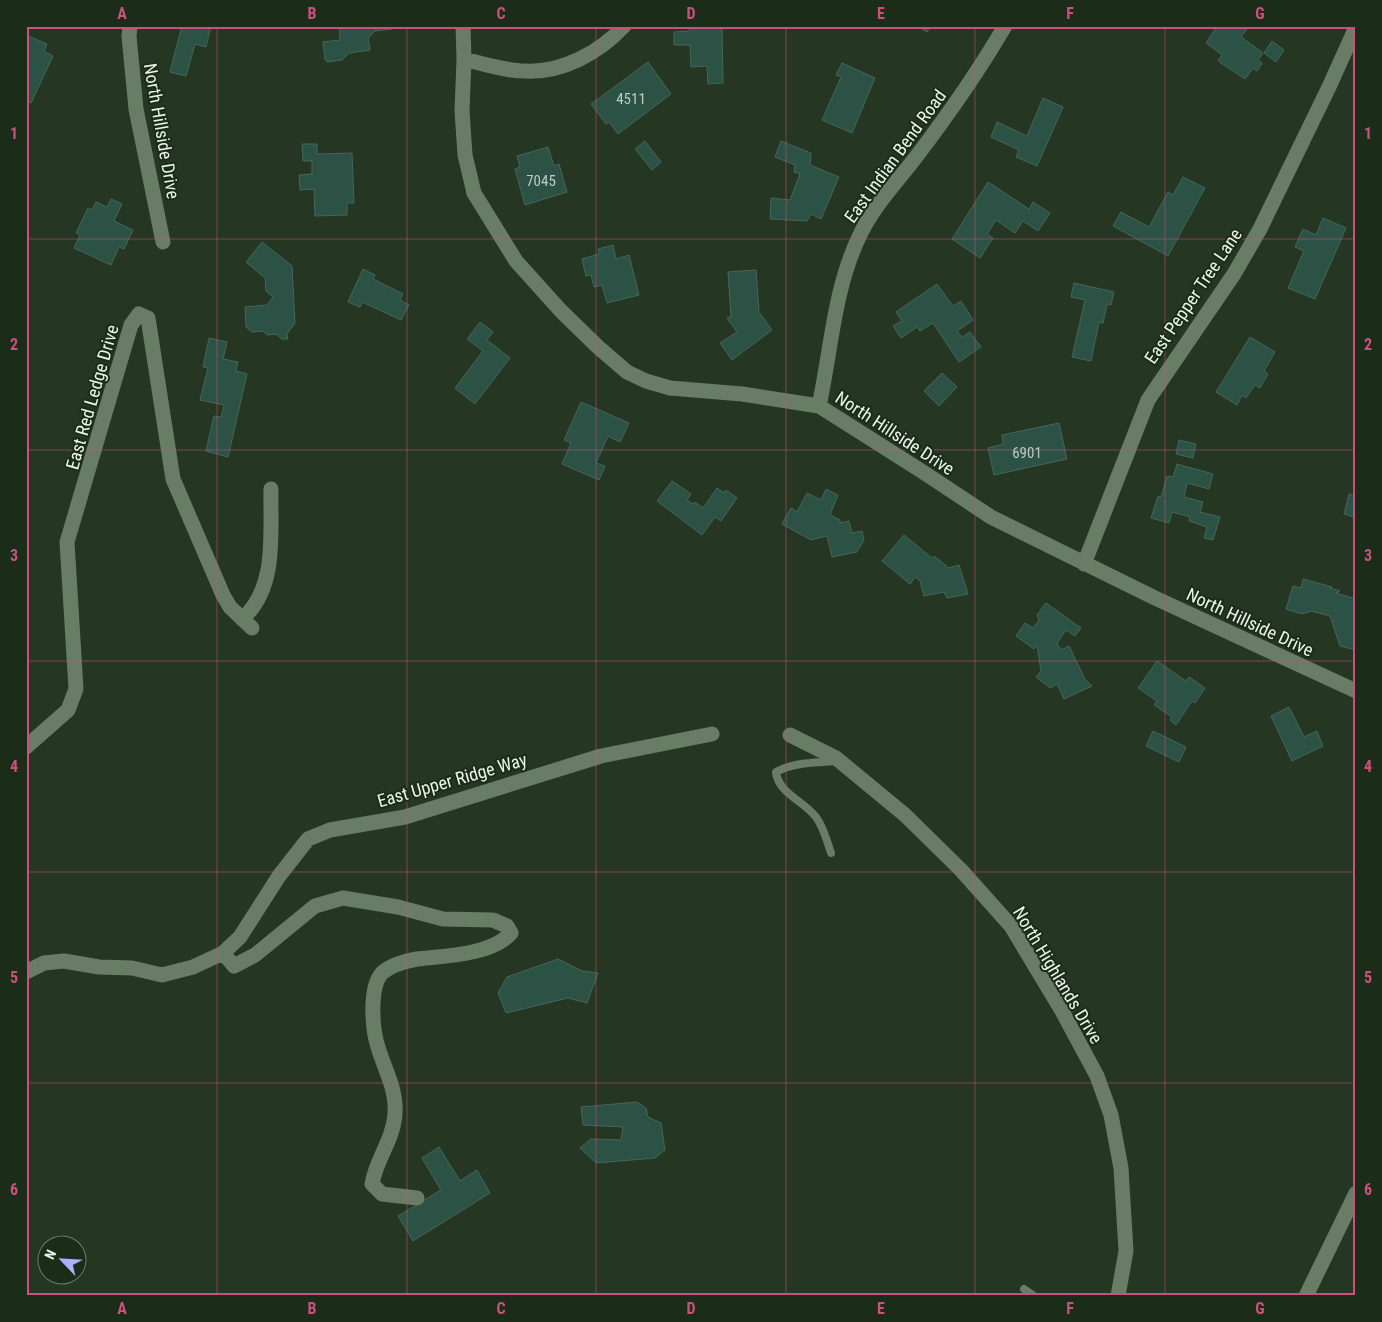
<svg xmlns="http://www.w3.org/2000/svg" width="1382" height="1322" viewBox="0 0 1382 1322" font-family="'Roboto Condensed',sans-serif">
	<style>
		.building { fill: #2c5245; stroke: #46665a }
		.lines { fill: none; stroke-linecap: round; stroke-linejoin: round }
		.lane { stroke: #687c66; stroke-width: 8 }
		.street { stroke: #687c66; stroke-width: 15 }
		.grid { fill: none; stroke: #cc507e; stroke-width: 1; stroke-opacity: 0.55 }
		.labels { text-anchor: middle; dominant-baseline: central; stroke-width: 4; stroke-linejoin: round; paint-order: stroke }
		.number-label { font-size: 15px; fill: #bbcdc0 }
		.street-label { font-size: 18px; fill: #ebf6e9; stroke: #1b2c19 }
		.neatline { fill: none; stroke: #cc507e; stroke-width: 2 }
		.grid-label { font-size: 16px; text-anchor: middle; font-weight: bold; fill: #cc507e }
	</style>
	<rect width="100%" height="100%" fill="#253622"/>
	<path class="building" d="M182 26H211L206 47 195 44 186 76 170 72Z
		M339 26H392V29L375 31 368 38 370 50 349 53 342 60 327 62 325 59 323 42 340 40Z
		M690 26H722L723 83 708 84 707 66 691 67 690 45H674V32L690 31Z
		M917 26H931L927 32Z
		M1217 26H1243L1247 29 1241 37 1263 53 1258 60 1262 63 1257 71 1253 68 1245 79 1218 61 1222 55 1206 43Z
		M26 35 47 44 44 51 53 56 31 103 26 101Z
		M1272 41 1284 50 1276 62 1264 53Z
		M648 62 671 94 618 134 609 122 606 124 591 104Z
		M842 63 875 78 852 133 822 120 841 77 836 75Z
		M1043 98 1063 107 1037 166 1016 157 1019 150 991 137 997 122 1027 136Z
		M645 141 661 162 652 170 635 149Z
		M781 141 811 153 810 165 839 177 821 219 811 214 807 221 770 219 771 198 790 200 800 174 794 172 795 165 775 157Z
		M302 144H317V154L352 153 354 203H347V215L315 216 314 189 300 190 299 175 312 174V161H303Z
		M548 147 554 166 559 164 567 192 525 205 515 169 520 167 517 156Z
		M1183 177 1205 188 1168 256 1113 226 1121 212 1149 227 1168 192 1173 195Z
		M988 182 1029 209 1033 202 1050 213 1038 231 1023 221 1015 233 996 220 987 234 993 238 980 258 952 239Z
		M111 199 122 204 114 221 133 230 124 249 119 247 111 265 74 248 80 235 76 233 88 208 92 210 96 202 107 207Z
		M1323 218 1346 228 1315 299 1288 288 1304 251 1295 247 1303 229 1316 235Z
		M262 242 292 266 295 323 287 334 288 339H282L276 334 267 335 263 331 252 332 246 327 245 307 267 305 273 297 266 291 265 278 246 262Z
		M613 245 616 259 629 255 639 295 607 303 602 285 594 287 591 275 586 276 582 259 599 254 598 249Z
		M363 269 375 275 373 279 403 294 400 300 409 305 401 320 362 302 360 307 348 302Z
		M756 270 759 312 772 330 732 360 720 343 737 332 727 318 731 317 728 272Z
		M1074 283 1114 292 1111 305 1107 304 1103 323 1099 322 1091 361 1072 357 1085 300 1071 297Z
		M937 284 953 306 961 301 973 320 957 331 962 337 970 332 981 347 959 362 933 323 920 331 917 327 901 338 893 326 902 321 896 312Z
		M480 322 493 332 487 340 510 358 475 404 455 388 483 351 467 339Z
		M1250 337 1275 352 1264 371 1268 374 1260 388 1255 385 1246 398 1242 395 1237 405 1216 392Z
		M209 338 227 342 223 359 238 362 236 371 247 374 228 457 206 451 214 416 221 417 224 405 200 400 208 368 203 367Z
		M942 373 957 387 939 406 924 391Z
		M581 402 629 423 620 442 608 436 596 463 605 466 599 480 562 464 571 443 564 440Z
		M1059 423 1067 459 994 475 988 448 1003 444 1002 435Z
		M1179 440 1196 444 1193 458 1176 454Z
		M1177 464 1213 474 1209 489 1187 483 1184 497 1203 502 1200 512 1220 517 1213 540 1204 538 1207 527 1189 521 1190 517 1172 512 1169 523 1151 518 1158 496 1161 497 1167 476 1173 477Z
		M672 481 691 494 687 500 693 504 695 502 703 508 717 488 724 493 726 490 737 498 721 521 715 517 702 535 657 501Z
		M826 489 838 495 830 515 840 520V523L849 521 852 533 862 531 864 540 857 552 832 557 827 536 811 540 782 524 791 508 797 512 807 493 821 500Z
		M1349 494 1356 496V518L1344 514Z
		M904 535 932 558 934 556 949 568 959 565 968 594 947 598 944 592 924 596 920 581 915 577 910 584 882 561Z
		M1303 579 1332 587 1330 588 1340 591 1336 593 1356 599V650L1340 646 1330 616 1311 611 1302 614 1286 609 1293 586 1301 588Z
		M1046 603 1081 628 1075 636 1066 630 1057 643 1061 650 1069 646 1085 679 1092 686 1064 699 1057 684 1050 688 1036 677 1041 671 1037 645 1034 649 1016 636 1025 623 1033 628 1039 620 1037 615Z
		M1157 661 1186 681 1189 677 1205 688 1195 703 1192 701 1176 725 1170 720 1172 717 1154 705 1157 701 1138 688Z
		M1289 707 1304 737 1317 731 1323 746 1292 761 1271 716Z
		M1153 731 1186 747 1179 762 1146 746Z
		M558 959 582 971 598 973 587 1003 568 998 506 1013 498 993 507 977Z
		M637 1102 646 1108 648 1117 661 1123 665 1150 655 1158 596 1163 580 1148 591 1139 621 1140 623 1127 583 1125 581 1107Z
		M439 1147 460 1181 477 1170 490 1193 413 1241 398 1216 441 1190 422 1158Z"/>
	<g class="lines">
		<path class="lane" d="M831 853C827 841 824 828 816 817 804 801 778 793 776 772 794 762 815 763 835 761
			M1024 1289 1034 1296"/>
		<path class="street" d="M130 26 129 36 136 109 163 242
			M463 26 464 59 462 111 465 155 474 193 516 261 561 311 598 347 627 372 646 381 670 388 742 394 819 406 923 472 991 517 1155 598 1356 691
			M464 59C484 64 505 71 525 71 562 73 599 53 624 26
			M819 406C831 351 834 289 859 237 872 208 896 183 916 157 948 115 978 72 1005 26
			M1084 564 1148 400 1234 274 1260 229 1329 87 1356 27
			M242 619C278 588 270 532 271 489
			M790 735 836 758 905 815 961 870 1011 926 1062 1011 1097 1076 1111 1115 1121 1168 1126 1251 1118 1296
			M26 747 68 710 76 689 67 542 131 325 139 314 148 318 173 479 223 595 230 607 252 628
			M223 953 234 966 255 955 315 906 343 898 398 907 443 919 493 920 507 926 511 933C492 955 444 956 417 959 406 961 391 965 382 973 369 987 372 1029 378 1047 384 1068 397 1090 395 1113 394 1139 376 1159 372 1184L382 1194 417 1198
			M26 972 44 963 64 961 99 967 132 968 162 975 193 967 223 953 240 937 279 876 308 839 330 830 405 817 601 756 712 734
			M1306 1296 1356 1193"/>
	</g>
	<path class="grid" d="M217 26V1296M407 26V1296M596 26V1296M786 26V1296M975 26V1296M1165 26V1296M26 239H1356M26 450H1356M26 661H1356M26 872H1356M26 1083H1356"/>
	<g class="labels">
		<g class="number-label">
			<text x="631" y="99">4511</text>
			<text x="541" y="181">7045</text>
			<text x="1027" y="453">6901</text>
		</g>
		<g class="street-label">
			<text transform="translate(162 131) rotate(80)">North Hillside Drive</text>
			<text transform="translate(895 156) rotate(-54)">East Indian Bend Road</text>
			<text transform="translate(1193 296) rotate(-56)">East Pepper Tree Lane</text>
			<text transform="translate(92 397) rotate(-74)">East Red Ledge Drive</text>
			<text transform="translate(895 433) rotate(33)">North Hillside Drive</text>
			<text transform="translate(1250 622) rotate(25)">North Hillside Drive</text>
			<text transform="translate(452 780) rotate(-16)">East Upper Ridge Way</text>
			<text transform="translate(1058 975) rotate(59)">North Highlands Drive</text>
		</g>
	</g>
	<rect width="1382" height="1322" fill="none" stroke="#1b2c19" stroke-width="55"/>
	<g transform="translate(62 1260) rotate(295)"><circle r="24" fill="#1b2c19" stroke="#6e7d6c"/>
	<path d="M0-4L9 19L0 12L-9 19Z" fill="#afaefa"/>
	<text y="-8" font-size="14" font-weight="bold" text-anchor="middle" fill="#ebf6e9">N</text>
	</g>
	<rect x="28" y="28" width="1326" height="1266" class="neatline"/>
	<g class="grid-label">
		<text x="122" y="19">A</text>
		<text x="312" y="19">B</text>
		<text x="501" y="19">C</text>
		<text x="691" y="19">D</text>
		<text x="881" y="19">E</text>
		<text x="1070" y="19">F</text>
		<text x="1260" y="19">G</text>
		<text x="14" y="139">1</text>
		<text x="1368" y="139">1</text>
		<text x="14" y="350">2</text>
		<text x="1368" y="350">2</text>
		<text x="14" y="561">3</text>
		<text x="1368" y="561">3</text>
		<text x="14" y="772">4</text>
		<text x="1368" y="772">4</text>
		<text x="14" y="983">5</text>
		<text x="1368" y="983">5</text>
		<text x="14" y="1195">6</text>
		<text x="1368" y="1195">6</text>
		<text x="122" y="1314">A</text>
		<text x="312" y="1314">B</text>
		<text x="501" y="1314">C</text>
		<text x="691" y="1314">D</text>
		<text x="881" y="1314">E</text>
		<text x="1070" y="1314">F</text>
		<text x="1260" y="1314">G</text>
	</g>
</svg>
